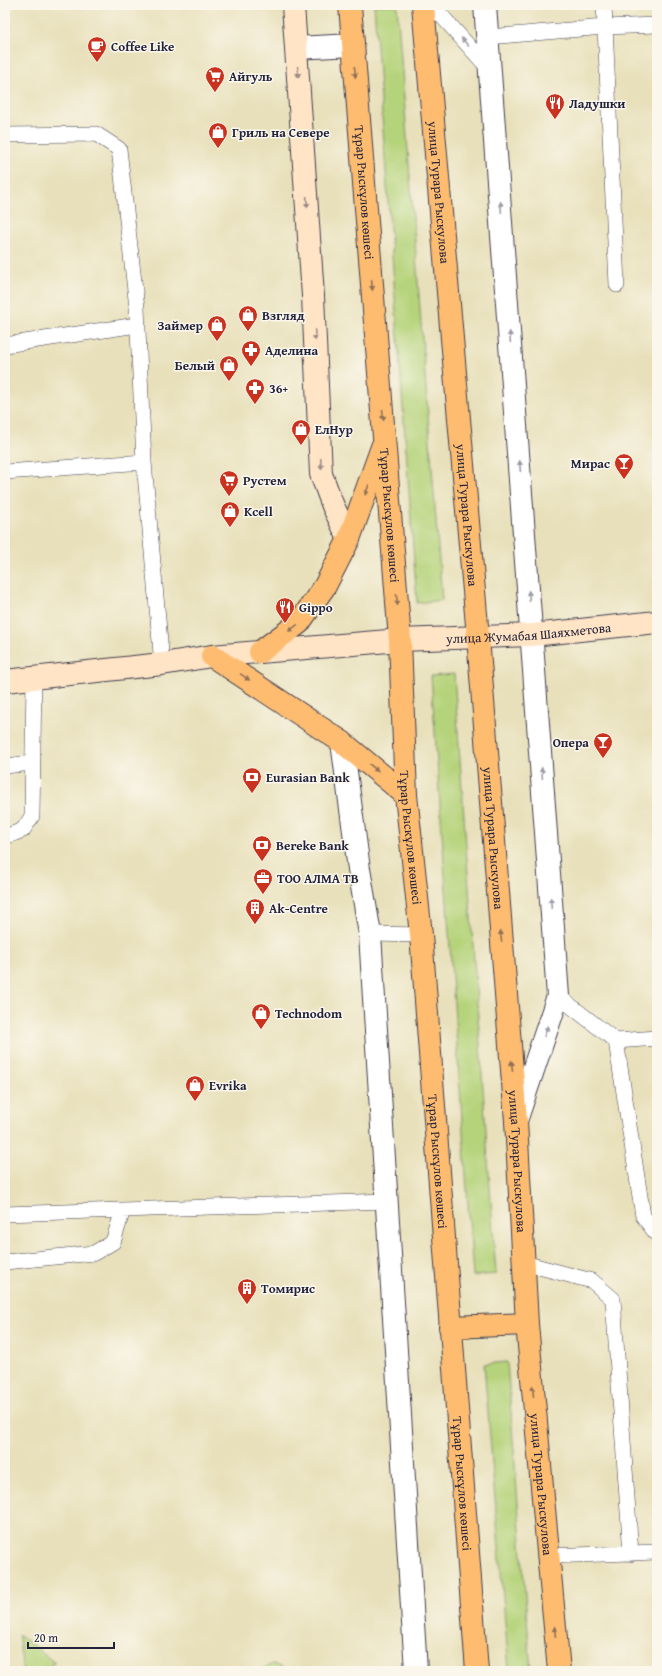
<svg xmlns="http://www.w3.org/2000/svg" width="662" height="1676" viewBox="0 0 662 1676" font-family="'Gentium Book Plus',serif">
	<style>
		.green { fill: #b5d37a; stroke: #6c7a5a }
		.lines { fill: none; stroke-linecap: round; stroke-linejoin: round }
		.lane-casing { stroke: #403e4e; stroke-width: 16 }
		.street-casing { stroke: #403e4e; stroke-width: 24 }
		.secondary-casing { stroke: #403e4e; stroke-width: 24 }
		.primary-casing { stroke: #403e4e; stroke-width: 24 }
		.lane { stroke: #fff; stroke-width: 15 }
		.street { stroke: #fff; stroke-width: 22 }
		.secondary { stroke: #ffe4c6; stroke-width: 22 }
		.primary { stroke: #febc71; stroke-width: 22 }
		.oneway { fill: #9c9ca7 }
		.oneway2 { fill: #9c8d87 }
		.oneway3 { fill: #906f56 }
		.labels { text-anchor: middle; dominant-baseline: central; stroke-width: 3; stroke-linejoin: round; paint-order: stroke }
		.poi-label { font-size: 13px; font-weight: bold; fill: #22223b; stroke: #fbf7ec; text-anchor: start }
		.street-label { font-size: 13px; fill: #22223b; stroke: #fbf7ec }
	</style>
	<rect width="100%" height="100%" fill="#fbf7ec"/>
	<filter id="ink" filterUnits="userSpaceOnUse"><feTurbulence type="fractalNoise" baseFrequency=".025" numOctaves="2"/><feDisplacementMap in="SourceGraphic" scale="8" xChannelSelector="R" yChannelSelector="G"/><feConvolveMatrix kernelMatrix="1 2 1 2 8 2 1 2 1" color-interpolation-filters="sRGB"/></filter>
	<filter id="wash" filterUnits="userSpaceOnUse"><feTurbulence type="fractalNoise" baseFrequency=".012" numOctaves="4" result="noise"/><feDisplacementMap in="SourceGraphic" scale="16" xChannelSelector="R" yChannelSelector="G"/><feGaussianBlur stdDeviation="0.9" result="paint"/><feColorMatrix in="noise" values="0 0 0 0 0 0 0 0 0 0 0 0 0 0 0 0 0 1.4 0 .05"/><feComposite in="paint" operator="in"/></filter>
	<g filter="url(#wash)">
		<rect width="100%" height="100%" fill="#e8e0ba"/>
		<path class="green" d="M374 5H397L442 600 417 603Z
			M454 674 496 1274 473 1276 431 676Z
			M507 1362 531 1671H509L484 1364Z
			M18 1634 55 1663 41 1671H23Z
			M273 1664 290 1670 291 1671H257Z"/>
	</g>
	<g filter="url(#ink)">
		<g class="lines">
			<defs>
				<path id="lane" d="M432 5 491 71
					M604 5 617 285
					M488 37 604 27 657 25
					M5 135 96 134 119 149 137 308 144 462 162 664
					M5 345 137 325
					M5 472 144 462
					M5 766 32 763
					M5 837 23 830 32 816 34 678
					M370 934 421 935
					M558 996 616 1041 643 1216 655 1232H657
					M616 1041 657 1038
					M5 1214 387 1201
					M5 1262 94 1253 113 1242 123 1210
					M524 1263 592 1281 613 1299 631 1554
					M548 1556 657 1552"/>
				<path id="street" d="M485 5 558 996 516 1121
					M296 48 353 45
					M342 742 359 869 370 934 416 1671"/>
				<g id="secondary">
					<path d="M293 5 313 296 321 474 333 506 349 539"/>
					<path id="s1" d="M5 681 162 664 212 656 400 640 532 635 657 622"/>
				</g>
				<g id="primary">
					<path id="s2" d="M350 5 400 640 406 795 421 935 477 1671"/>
					<path id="s3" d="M423 5 478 637 516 1121 527 1324 559 1671"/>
					<path d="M260 652 299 623 325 586 349 539 382 447"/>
					<path d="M212 656 342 742 406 795"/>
					<path d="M450 1327 527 1324"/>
				</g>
			</defs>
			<use href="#lane" class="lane-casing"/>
			<use href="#street" class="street-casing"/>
			<use href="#secondary" class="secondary-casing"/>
			<use href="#primary" class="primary-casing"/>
			<use href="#lane" class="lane"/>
			<use href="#street" class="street"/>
			<use href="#secondary" class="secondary"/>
			<use href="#primary" class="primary"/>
		</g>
		<defs><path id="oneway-solid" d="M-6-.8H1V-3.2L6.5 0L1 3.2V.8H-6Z"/></defs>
		<g class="oneway">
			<use href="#oneway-solid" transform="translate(465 42) rotate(-131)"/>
			<use href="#oneway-solid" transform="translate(501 207) rotate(-94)"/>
			<use href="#oneway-solid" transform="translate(510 337) rotate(-94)"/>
			<use href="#oneway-solid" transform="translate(520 466) rotate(-94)"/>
			<use href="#oneway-solid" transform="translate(529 596) rotate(-94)"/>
			<use href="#oneway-solid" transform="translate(542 773) rotate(-94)"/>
			<use href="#oneway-solid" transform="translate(551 903) rotate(-94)"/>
			<use href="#oneway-solid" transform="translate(546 1031) rotate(-71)"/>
		</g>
		<g class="oneway2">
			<use href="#oneway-solid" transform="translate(298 72) rotate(86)"/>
			<use href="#oneway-solid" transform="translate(307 202) rotate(86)"/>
			<use href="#oneway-solid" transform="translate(315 335) rotate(87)"/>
			<use href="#oneway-solid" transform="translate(321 464) rotate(87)"/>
		</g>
		<g class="oneway3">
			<use href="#oneway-solid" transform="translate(355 72) rotate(85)"/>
			<use href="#oneway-solid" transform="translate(372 285) rotate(85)"/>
			<use href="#oneway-solid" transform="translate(383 415) rotate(85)"/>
			<use href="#oneway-solid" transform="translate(367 490) rotate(110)"/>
			<use href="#oneway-solid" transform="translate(397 600) rotate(85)"/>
			<use href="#oneway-solid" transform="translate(293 628) rotate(144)"/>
			<use href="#oneway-solid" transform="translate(245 677) rotate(34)"/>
			<use href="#oneway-solid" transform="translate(374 768) rotate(40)"/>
			<use href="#oneway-solid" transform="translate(501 936) rotate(-95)"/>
			<use href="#oneway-solid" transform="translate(512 1066) rotate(-95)"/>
			<use href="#oneway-solid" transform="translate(533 1391) rotate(-95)"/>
			<use href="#oneway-solid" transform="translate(555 1632) rotate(-95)"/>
		</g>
	</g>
	<defs>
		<symbol id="cafe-pin" viewBox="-11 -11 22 30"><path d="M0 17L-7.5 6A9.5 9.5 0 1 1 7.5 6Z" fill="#c8321e" stroke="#fbf7ec"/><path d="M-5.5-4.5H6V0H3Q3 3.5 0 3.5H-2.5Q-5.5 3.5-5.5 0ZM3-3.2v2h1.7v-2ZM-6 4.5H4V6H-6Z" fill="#fff"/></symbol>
		<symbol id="supermarket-pin" viewBox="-11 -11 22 30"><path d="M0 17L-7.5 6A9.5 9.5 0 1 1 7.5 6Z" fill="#c8321e" stroke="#fbf7ec"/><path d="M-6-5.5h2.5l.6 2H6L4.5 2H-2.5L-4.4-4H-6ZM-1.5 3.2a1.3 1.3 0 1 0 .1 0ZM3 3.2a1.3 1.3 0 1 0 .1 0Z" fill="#fff"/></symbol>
		<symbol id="restaurant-pin" viewBox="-11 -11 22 30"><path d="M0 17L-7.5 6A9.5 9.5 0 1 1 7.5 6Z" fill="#c8321e" stroke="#fbf7ec"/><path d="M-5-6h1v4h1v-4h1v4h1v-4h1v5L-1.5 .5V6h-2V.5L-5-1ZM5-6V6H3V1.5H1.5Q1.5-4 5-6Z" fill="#fff"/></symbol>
		<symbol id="shop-pin" viewBox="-11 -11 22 30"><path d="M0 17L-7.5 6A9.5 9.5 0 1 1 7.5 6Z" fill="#c8321e" stroke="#fbf7ec"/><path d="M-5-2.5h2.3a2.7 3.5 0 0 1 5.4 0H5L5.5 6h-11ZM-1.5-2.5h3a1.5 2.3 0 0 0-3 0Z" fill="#fff"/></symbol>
		<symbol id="pharmacy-pin" viewBox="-11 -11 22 30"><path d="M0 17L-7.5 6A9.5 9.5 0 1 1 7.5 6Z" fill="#c8321e" stroke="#fbf7ec"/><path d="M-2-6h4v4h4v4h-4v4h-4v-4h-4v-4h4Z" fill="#fff"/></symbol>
		<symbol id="bar-pin" viewBox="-11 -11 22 30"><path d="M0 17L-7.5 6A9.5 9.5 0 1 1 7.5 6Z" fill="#c8321e" stroke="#fbf7ec"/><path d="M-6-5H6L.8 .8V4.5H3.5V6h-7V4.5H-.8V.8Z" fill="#fff"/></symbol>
		<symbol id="bank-pin" viewBox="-11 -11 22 30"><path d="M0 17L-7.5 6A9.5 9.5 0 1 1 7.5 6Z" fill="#c8321e" stroke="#fbf7ec"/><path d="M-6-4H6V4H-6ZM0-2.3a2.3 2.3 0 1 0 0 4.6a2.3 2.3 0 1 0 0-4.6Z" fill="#fff"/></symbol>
		<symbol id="office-pin" viewBox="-11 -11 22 30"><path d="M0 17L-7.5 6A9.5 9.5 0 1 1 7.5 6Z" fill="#c8321e" stroke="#fbf7ec"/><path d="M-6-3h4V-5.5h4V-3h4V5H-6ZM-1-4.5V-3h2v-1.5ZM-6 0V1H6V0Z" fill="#fff"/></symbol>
		<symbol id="building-pin" viewBox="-11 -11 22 30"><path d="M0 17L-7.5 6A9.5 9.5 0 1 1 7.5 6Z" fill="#c8321e" stroke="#fbf7ec"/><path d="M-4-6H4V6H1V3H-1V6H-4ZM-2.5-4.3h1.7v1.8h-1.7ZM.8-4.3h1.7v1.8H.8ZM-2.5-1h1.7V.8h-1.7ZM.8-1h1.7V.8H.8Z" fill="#fff"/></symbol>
	</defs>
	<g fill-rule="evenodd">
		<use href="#cafe-pin" x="86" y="35" width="22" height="30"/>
		<use href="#supermarket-pin" x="204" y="65" width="22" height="30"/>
		<use href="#restaurant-pin" x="544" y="92" width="22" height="30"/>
		<use href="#shop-pin" x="207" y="121" width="22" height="30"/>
		<use href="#shop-pin" x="237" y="304" width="22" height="30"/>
		<use href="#shop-pin" x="206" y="314" width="22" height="30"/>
		<use href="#pharmacy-pin" x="240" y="339" width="22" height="30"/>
		<use href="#shop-pin" x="218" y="354" width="22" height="30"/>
		<use href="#pharmacy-pin" x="244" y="377" width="22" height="30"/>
		<use href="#shop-pin" x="290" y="418" width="22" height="30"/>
		<use href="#bar-pin" x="613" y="452" width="22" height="30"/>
		<use href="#supermarket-pin" x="218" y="469" width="22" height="30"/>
		<use href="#shop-pin" x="219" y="500" width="22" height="30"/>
		<use href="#restaurant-pin" x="274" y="596" width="22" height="30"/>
		<use href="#bar-pin" x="592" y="731" width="22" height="30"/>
		<use href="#bank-pin" x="241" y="766" width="22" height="30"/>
		<use href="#bank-pin" x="251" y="834" width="22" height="30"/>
		<use href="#office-pin" x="252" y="867" width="22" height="30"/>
		<use href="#building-pin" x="244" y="897" width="22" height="30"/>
		<use href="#shop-pin" x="250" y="1002" width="22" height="30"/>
		<use href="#shop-pin" x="184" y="1074" width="22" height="30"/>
		<use href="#building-pin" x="236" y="1277" width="22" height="30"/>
	</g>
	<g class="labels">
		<g class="poi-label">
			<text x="111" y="46">Coffee Like</text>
			<text x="229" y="76">Айгуль</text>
			<text x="569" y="103">Ладушки</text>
			<text x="232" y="132">Гриль на Севере</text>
			<text x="262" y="315">Взгляд</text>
			<text x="203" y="325" text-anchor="end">Займер</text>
			<text x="265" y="350">Аделина</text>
			<text x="215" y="365" text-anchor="end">Белый</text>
			<text x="269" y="388">36+</text>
			<text x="315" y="429">ЕлНур</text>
			<text x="610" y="463" text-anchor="end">Мирас</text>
			<text x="243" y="480">Рустем</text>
			<text x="244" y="511">Kcell</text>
			<text x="299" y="607">Gippo</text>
			<text x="589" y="742" text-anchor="end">Опера</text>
			<text x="266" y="777">Eurasian Bank</text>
			<text x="276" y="845">Bereke Bank</text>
			<text x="277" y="878">ТОО АЛМА ТВ</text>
			<text x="269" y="908">Ak-Centre</text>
			<text x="275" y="1013">Technodom</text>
			<text x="209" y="1085">Evrika</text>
			<text x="261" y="1288">Томирис</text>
		</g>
		<g class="street-label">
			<text stroke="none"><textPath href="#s2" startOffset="188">Тұрар Рыскұлов көшесі</textPath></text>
			<text stroke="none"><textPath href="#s3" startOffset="188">улица Турара Рыскулова</textPath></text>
			<text stroke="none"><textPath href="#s2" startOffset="512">Тұрар Рыскұлов көшесі</textPath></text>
			<text stroke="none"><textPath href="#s3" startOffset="512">улица Турара Рыскулова</textPath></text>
			<text stroke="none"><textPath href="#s1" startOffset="526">улица Жумабая Шаяхметова</textPath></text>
			<text stroke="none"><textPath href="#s2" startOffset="835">Тұрар Рыскұлов көшесі</textPath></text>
			<text stroke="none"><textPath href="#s3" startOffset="836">улица Турара Рыскулова</textPath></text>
			<text stroke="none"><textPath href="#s2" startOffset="1160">Тұрар Рыскұлов көшесі</textPath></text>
			<text stroke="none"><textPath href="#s3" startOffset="1160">улица Турара Рыскулова</textPath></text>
			<text stroke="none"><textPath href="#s2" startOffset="1483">Тұрар Рыскұлов көшесі</textPath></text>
			<text stroke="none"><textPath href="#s3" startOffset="1484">улица Турара Рыскулова</textPath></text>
		</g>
	</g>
	<rect width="662" height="1676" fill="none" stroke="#fbf7ec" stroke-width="20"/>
	<path d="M28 1642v6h86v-6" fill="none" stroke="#22223b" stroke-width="2"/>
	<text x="34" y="1642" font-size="12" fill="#22223b" stroke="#fbf7ec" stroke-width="3" paint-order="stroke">20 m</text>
</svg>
